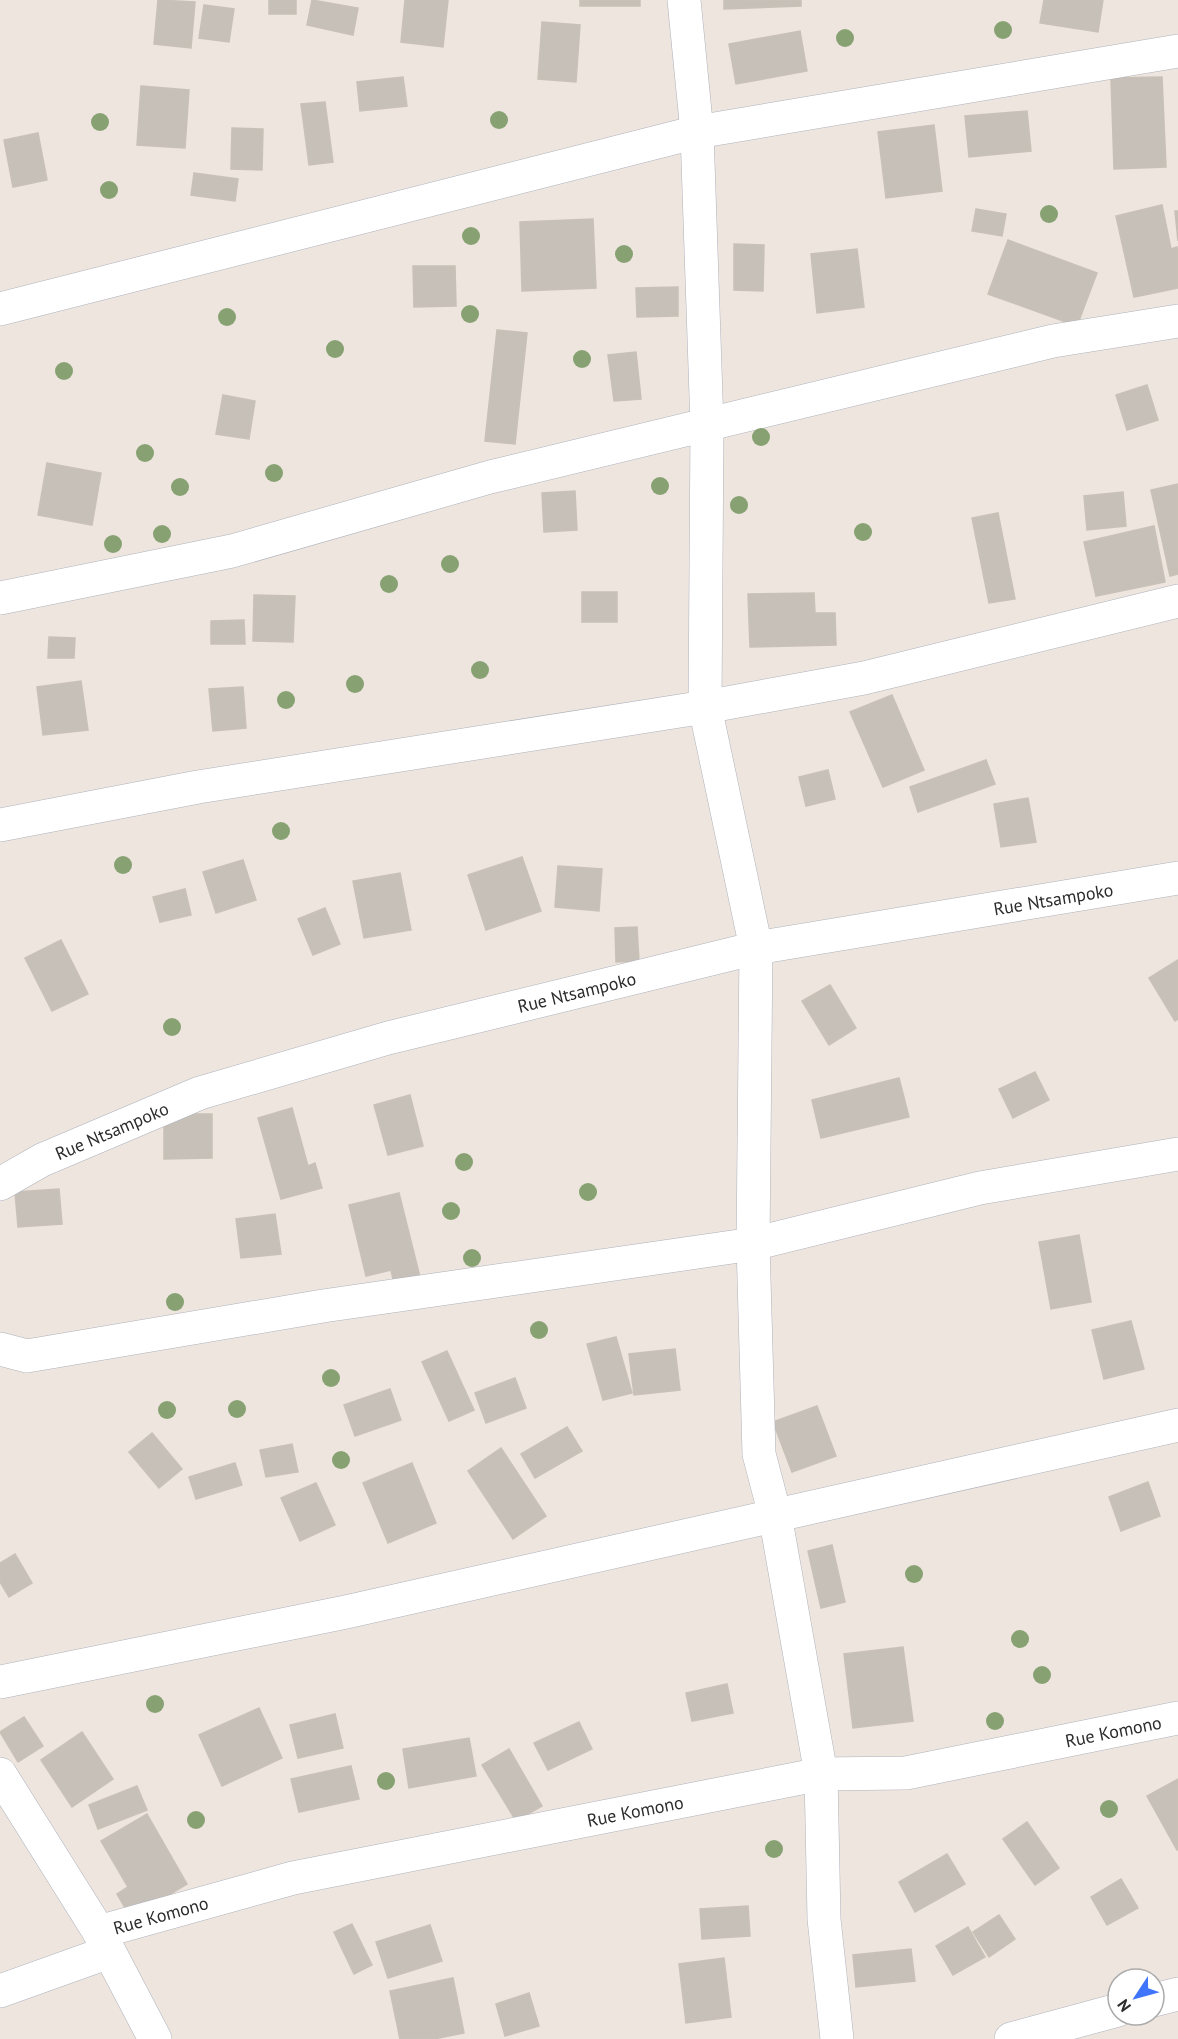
<svg xmlns="http://www.w3.org/2000/svg" width="1178" height="2039" viewBox="0 0 1178 2039" font-family="'PT Sans',sans-serif">
	<style>
		.building { fill: #c6c0b9; stroke: #c9c1b7; stroke-width: 1.5 }
		.lines { fill: none; stroke-linecap: round; stroke-linejoin: round }
		.street-casing { stroke: #aeb2bc; stroke-width: 34 }
		.street { stroke: #fff; stroke-width: 33 }
		.tree { fill: #87a172 }
		.labels { text-anchor: middle; dominant-baseline: central; stroke-width: 4.5; stroke-linejoin: round; paint-order: stroke }
		.street-label { font-size: 18px; fill: #2c2c2c; stroke: #fff }
	</style>
	<rect width="100%" height="100%" fill="#ede5de"/>
	<path class="building" d="M158 0 195 2 191 48 154 44Z
		M269 0H296V14H269Z
		M312 0 358 8 353 35 307 25Z
		M405 0H448L443 47 401 42Z
		M580 0H640V6H580Z
		M724 0H801V6L724 9Z
		M1044 0H1103L1098 32 1040 23Z
		M204 5 234 9 229 42 199 38Z
		M542 22 580 25 576 82 538 79Z
		M800 31 807 71 736 84 729 44Z
		M403 77 407 106 360 111 357 82Z
		M1162 77 1166 167 1114 169 1111 78Z
		M141 86 189 90 185 148 137 145Z
		M325 102 333 162 309 165 301 104Z
		M1027 111 1031 151 969 157 965 116Z
		M934 125 942 191 886 198 878 132Z
		M232 128 263 129 262 170 231 169Z
		M38 133 47 180 13 187 4 140Z
		M194 173 238 179 235 201 191 195Z
		M1162 205 1171 249 1177 247 1178 254V288L1134 297 1116 216Z
		M976 209 1006 214 1002 236 972 231Z
		M1175 211H1178V241Z
		M593 219 596 288 522 291 520 222Z
		M1008 240 1097 273 1077 326 988 294Z
		M734 244 764 245 763 291 734 290Z
		M857 249 864 307 817 313 811 254Z
		M413 266H455L456 306 414 307Z
		M678 287V316L637 317 636 288Z
		M497 330 527 333 515 444 485 441Z
		M636 352 641 399 614 401 608 355Z
		M1147 385 1158 420 1127 430 1116 395Z
		M223 395 255 401 249 439 216 434Z
		M47 463 101 473 92 525 38 515Z
		M1178 484V574L1170 576 1151 490Z
		M575 491 577 530 544 532 542 493Z
		M1123 492 1126 526 1087 530 1084 496Z
		M998 513 1015 599 989 603 972 518Z
		M1154 526 1165 582 1096 596 1084 542Z
		M582 592H617V622H582Z
		M814 593 815 613H835L836 645 750 647 748 594Z
		M254 595 295 596 293 642 253 641Z
		M244 620 245 644H211V621Z
		M49 637 75 638 74 658H48Z
		M81 681 88 730 43 735 37 687Z
		M243 687 246 728 213 731 209 689Z
		M892 695 924 770 883 787 850 712Z
		M986 760 995 784 918 812 910 787Z
		M828 770 835 799 806 806 799 777Z
		M1028 798 1036 842 1001 847 994 804Z
		M522 857 541 911 486 930 468 875Z
		M243 860 256 900 216 913 203 872Z
		M558 866 602 869 599 911 555 907Z
		M400 873 411 930 364 938 353 881Z
		M185 889 191 915 160 922 153 897Z
		M325 908 340 944 313 955 298 919Z
		M637 927 639 961 616 962 615 928Z
		M61 940 88 994 52 1011 25 958Z
		M1178 960V1019L1175 1021 1149 978Z
		M830 985 856 1028 829 1045 802 1001Z
		M1035 1072 1049 1100 1013 1118 999 1089Z
		M899 1078 909 1117 821 1138 812 1100Z
		M410 1095 423 1146 388 1155 374 1105Z
		M292 1108 308 1166 315 1163 322 1188 281 1199 258 1118Z
		M164 1114H212V1158L164 1159Z
		M59 1189 62 1224 18 1227 15 1192Z
		M399 1193 421 1281 395 1288 391 1270 366 1276 349 1205Z
		M275 1214 281 1254 241 1258 236 1219Z
		M1079 1235 1091 1302 1051 1309 1039 1242Z
		M1131 1321 1144 1369 1104 1379 1092 1330Z
		M616 1337 632 1393 603 1400 587 1344Z
		M675 1349 680 1390 634 1395 629 1354Z
		M447 1351 474 1410 449 1421 422 1362Z
		M515 1378 526 1408 486 1423 475 1393Z
		M390 1389 401 1420 355 1436 344 1405Z
		M817 1406 836 1456 792 1472 773 1422Z
		M567 1427 582 1451 535 1478 521 1454Z
		M152 1433 182 1469 159 1488 129 1452Z
		M292 1444 298 1472 266 1477 260 1450Z
		M501 1448 546 1516 513 1539 468 1471Z
		M235 1463 242 1485 196 1499 189 1477Z
		M412 1463 436 1523 388 1543 363 1483Z
		M1148 1482 1160 1516 1121 1531 1109 1497Z
		M316 1483 335 1525 300 1541 281 1498Z
		M832 1545 845 1602 821 1608 808 1551Z
		M15 1554 32 1583 9 1597 0 1582V1563Z
		M903 1647 913 1721 853 1728 844 1654Z
		M727 1684 733 1713 692 1721 686 1693Z
		M259 1708 282 1758 222 1786 199 1735Z
		M335 1714 343 1748 298 1758 290 1725Z
		M24 1717 43 1746 18 1762 0 1732Z
		M579 1722 592 1749 548 1770 534 1743Z
		M82 1732 113 1779 72 1807 41 1760Z
		M469 1738 476 1776 409 1788 403 1749Z
		M509 1749 542 1806 516 1821 482 1765Z
		M351 1766 359 1799 299 1812 291 1779Z
		M1178 1779V1849L1177 1850 1147 1796Z
		M137 1786 147 1810 98 1829 89 1805Z
		M147 1814 187 1884 131 1918 117 1894 128 1887 101 1841Z
		M1027 1822 1059 1868 1035 1885 1003 1839Z
		M947 1854 965 1884 915 1912 899 1882Z
		M1121 1879 1138 1908 1107 1925 1091 1897Z
		M748 1906 750 1936 702 1939 700 1909Z
		M999 1915 1015 1939 989 1957 973 1932Z
		M352 1924 372 1965 354 1974 334 1932Z
		M430 1925 442 1961 388 1978 376 1942Z
		M968 1927 985 1957 953 1975 936 1946Z
		M911 1949 915 1981 856 1987 853 1955Z
		M724 1958 731 2017 686 2023 679 1964Z
		M453 1978 464 2033 434 2039H400L390 1991Z
		M529 1993 539 2026 505 2036 496 2004Z"/>
	<g class="lines">
		<defs>
			<g id="street">
				<path d="M684 0 697 132 707 426 705 707 756 948 753 1244 759 1454 775 1515 821 1774 824 1919 837 2039"/>
				<path d="M0 309 697 132 1178 51"/>
				<path d="M0 598 232 551 490 477 1053 341 1178 321"/>
				<path d="M0 825 198 787 705 707 864 678 1178 601"/>
				<path id="s1" d="M0 1184 42 1160 200 1093 388 1038 756 948 1178 878"/>
				<path d="M0 1349 27 1356 323 1306 753 1244 980 1188 1178 1154"/>
				<path d="M0 1682 346 1612 1178 1425"/>
				<path d="M0 1774 99 1932 155 2039"/>
				<path id="s2" d="M99 1932 293 1878 821 1774 906 1773 1178 1718"/>
				<path d="M0 1991 109 1952"/>
				<path d="M1154 2000 1178 1994"/>
				<path d="M1011 2039 1118 2010"/>
			</g>
		</defs>
		<use href="#street" class="street-casing"/>
		<use href="#street" class="street"/>
	</g>
	<g class="tree">
		<circle cx="1003" cy="30" r="9"/>
		<circle cx="845" cy="38" r="9"/>
		<circle cx="499" cy="120" r="9"/>
		<circle cx="100" cy="122" r="9"/>
		<circle cx="109" cy="190" r="9"/>
		<circle cx="1049" cy="214" r="9"/>
		<circle cx="471" cy="236" r="9"/>
		<circle cx="624" cy="254" r="9"/>
		<circle cx="470" cy="314" r="9"/>
		<circle cx="227" cy="317" r="9"/>
		<circle cx="335" cy="349" r="9"/>
		<circle cx="582" cy="359" r="9"/>
		<circle cx="64" cy="371" r="9"/>
		<circle cx="761" cy="437" r="9"/>
		<circle cx="145" cy="453" r="9"/>
		<circle cx="274" cy="473" r="9"/>
		<circle cx="660" cy="486" r="9"/>
		<circle cx="180" cy="487" r="9"/>
		<circle cx="739" cy="505" r="9"/>
		<circle cx="863" cy="532" r="9"/>
		<circle cx="162" cy="534" r="9"/>
		<circle cx="113" cy="544" r="9"/>
		<circle cx="450" cy="564" r="9"/>
		<circle cx="389" cy="584" r="9"/>
		<circle cx="480" cy="670" r="9"/>
		<circle cx="355" cy="684" r="9"/>
		<circle cx="286" cy="700" r="9"/>
		<circle cx="281" cy="831" r="9"/>
		<circle cx="123" cy="865" r="9"/>
		<circle cx="172" cy="1027" r="9"/>
		<circle cx="464" cy="1162" r="9"/>
		<circle cx="588" cy="1192" r="9"/>
		<circle cx="451" cy="1211" r="9"/>
		<circle cx="472" cy="1258" r="9"/>
		<circle cx="175" cy="1302" r="9"/>
		<circle cx="539" cy="1330" r="9"/>
		<circle cx="331" cy="1378" r="9"/>
		<circle cx="237" cy="1409" r="9"/>
		<circle cx="167" cy="1410" r="9"/>
		<circle cx="341" cy="1460" r="9"/>
		<circle cx="914" cy="1574" r="9"/>
		<circle cx="1020" cy="1639" r="9"/>
		<circle cx="1042" cy="1675" r="9"/>
		<circle cx="155" cy="1704" r="9"/>
		<circle cx="995" cy="1721" r="9"/>
		<circle cx="386" cy="1781" r="9"/>
		<circle cx="1109" cy="1809" r="9"/>
		<circle cx="196" cy="1820" r="9"/>
		<circle cx="774" cy="1849" r="9"/>
	</g>
	<g class="labels">
		<g class="street-label">
			<text stroke="none"><textPath href="#s1" startOffset="1096">Rue Ntsampoko</textPath></text>
			<text stroke="none"><textPath href="#s1" startOffset="610">Rue Ntsampoko</textPath></text>
			<text stroke="none"><textPath href="#s1" startOffset="124">Rue Ntsampoko</textPath></text>
			<text stroke="none"><textPath href="#s2" startOffset="1036">Rue Komono</textPath></text>
			<text stroke="none"><textPath href="#s2" startOffset="550">Rue Komono</textPath></text>
			<text stroke="none"><textPath href="#s2" startOffset="64">Rue Komono</textPath></text>
		</g>
	</g>
	<g transform="translate(1136 1997) rotate(234)"><circle r="28" fill="#ffffff" stroke="#ababab" stroke-width="1.5"/>
	<path d="M0-4.5L10 22L0 15L-10 22Z" fill="#3e75fb"/>
	<text y="-9" font-size="16" font-weight="bold" text-anchor="middle" fill="#2c2c2c">N</text>
	</g>
</svg>
